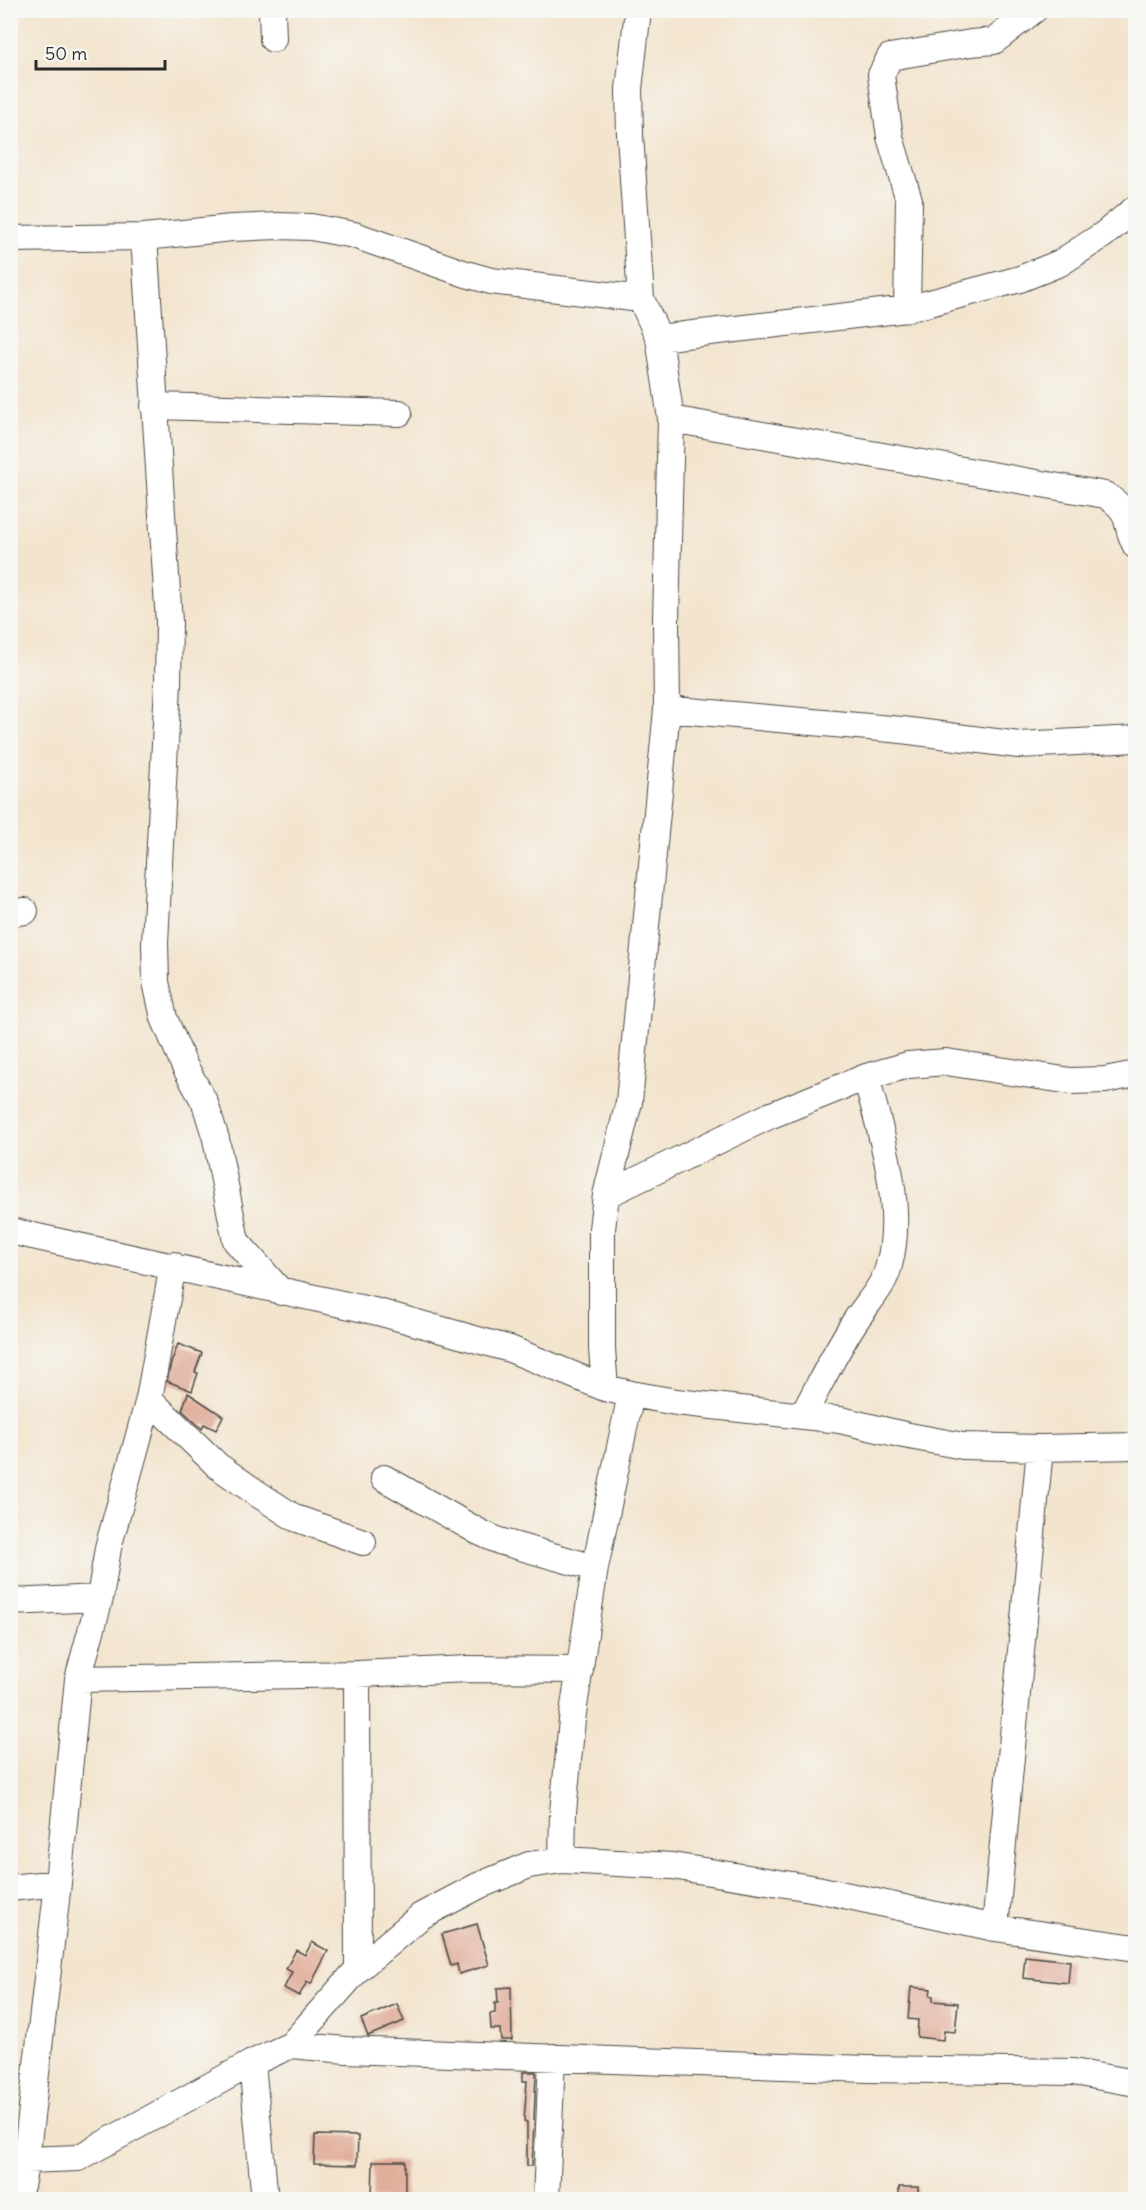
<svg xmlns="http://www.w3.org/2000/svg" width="1146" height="2210" viewBox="0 0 1146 2210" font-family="Delius,sans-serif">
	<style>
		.building { fill: #e1ae9c }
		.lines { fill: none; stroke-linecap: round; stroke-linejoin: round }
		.minor-casing { stroke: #494743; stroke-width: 28 }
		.minor { stroke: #fff; stroke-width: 26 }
	</style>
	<rect width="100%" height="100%" fill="#f6f6f2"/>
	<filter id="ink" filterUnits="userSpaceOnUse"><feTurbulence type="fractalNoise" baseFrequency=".0167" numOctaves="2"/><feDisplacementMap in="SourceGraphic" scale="12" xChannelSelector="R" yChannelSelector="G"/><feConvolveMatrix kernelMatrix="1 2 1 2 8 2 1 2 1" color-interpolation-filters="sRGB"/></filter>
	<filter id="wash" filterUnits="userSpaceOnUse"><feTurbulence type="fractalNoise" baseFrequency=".008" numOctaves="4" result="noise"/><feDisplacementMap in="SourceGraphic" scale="24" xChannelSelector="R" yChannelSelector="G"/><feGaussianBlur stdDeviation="1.35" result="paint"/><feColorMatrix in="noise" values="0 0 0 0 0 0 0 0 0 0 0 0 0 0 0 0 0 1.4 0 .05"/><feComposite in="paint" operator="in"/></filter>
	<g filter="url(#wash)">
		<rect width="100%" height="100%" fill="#f3e4ce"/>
		<g id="blocks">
			<path class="building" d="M178 1344 202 1353 195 1372 198 1373 192 1391 167 1381 171 1363Z
				M188 1393 223 1416 216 1430 204 1424 202 1429 182 1410Z
				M477 1924 489 1965 459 1974 457 1964 451 1966 442 1934Z
				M312 1942 328 1951 311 1984 307 1982 299 1996 284 1988 292 1972 286 1969 296 1950 305 1955Z
				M1025 1956 1070 1961 1068 1983 1023 1978Z
				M511 1987 512 2040H501L500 2029H491L490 2014 495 2013V2003H498L497 1988Z
				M911 1987 931 1989 930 1995 933 1996V2001L958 2003 955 2032 944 2031 943 2040 917 2037 918 2020 908 2019Z
				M397 2004 404 2021 368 2036 361 2019Z
				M523 2072H536L532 2166H527V2122L524 2121 527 2081H523Z
				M315 2135 358 2136 357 2165 314 2164Z
				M373 2161H405V2199H372Z
				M899 2187H918V2199H899Z"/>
		</g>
	</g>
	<g filter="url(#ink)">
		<use href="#blocks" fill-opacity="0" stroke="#494743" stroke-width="1.5"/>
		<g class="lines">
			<defs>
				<path id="minor" d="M272 10 273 39
					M144 237 169 622 168 684 155 943 156 982 164 1018 184 1065 205 1103 216 1139 236 1241 281 1292
					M10 239 144 237 232 228 278 226 311 227 354 235 466 274 491 281 641 299
					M907 309 909 200 890 137 881 75 890 57 971 43 994 41 1034 10
					M659 338 907 309 1020 279 1060 263 1103 235 1136 208
					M154 406 399 413
					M671 419 1105 495C1135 514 1122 520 1136 546
					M667 709 902 730 1019 745 1136 739
					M10 913 25 911
					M606 1195 769 1116 866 1077 908 1065 946 1062 1071 1081 1105 1080 1136 1074
					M10 1231 378 1312 510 1349 605 1388 631 1394 676 1402 840 1420 904 1435 963 1446 1040 1448 1136 1446
					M605 1388 602 1349V1229L606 1195 629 1102 667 709 666 621 671 419 659 338 641 299 630 135 629 89 638 10
					M149 1399 218 1466 258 1494 295 1518 363 1542
					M803 1415C820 1384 835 1352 854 1323 866 1304 884 1287 889 1265 905 1207 881 1133 866 1077
					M384 1478 479 1532 499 1541 595 1568
					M10 1602 100 1598
					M357 1674 358 1969
					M78 1679 357 1674 469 1669 580 1670
					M562 1860 672 1866 817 1889 995 1928 1136 1948
					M10 1888 58 1883
					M995 1928 1040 1448
					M291 2045 358 1969 421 1916 478 1886 529 1865 562 1860 563 1812 572 1720 595 1568 631 1394
					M252 2063 265 2200
					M26 2160 58 1883 78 1679 100 1598 108 1548 149 1399 173 1265
					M10 2186H21L26 2160 78 2158 252 2063 291 2045 346 2050 639 2061 868 2069 1073 2072 1136 2083
					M546 2200 552 2057"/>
			</defs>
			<use href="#minor" class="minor-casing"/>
			<use href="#minor" class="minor"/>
		</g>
	</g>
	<rect width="1146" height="2210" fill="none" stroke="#f6f6f2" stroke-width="36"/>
	<path d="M36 60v9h129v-9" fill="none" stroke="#2b2b2b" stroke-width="3"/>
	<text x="45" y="60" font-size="18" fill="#2b2b2b" stroke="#f6f6f2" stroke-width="4.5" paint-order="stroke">50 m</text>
</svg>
